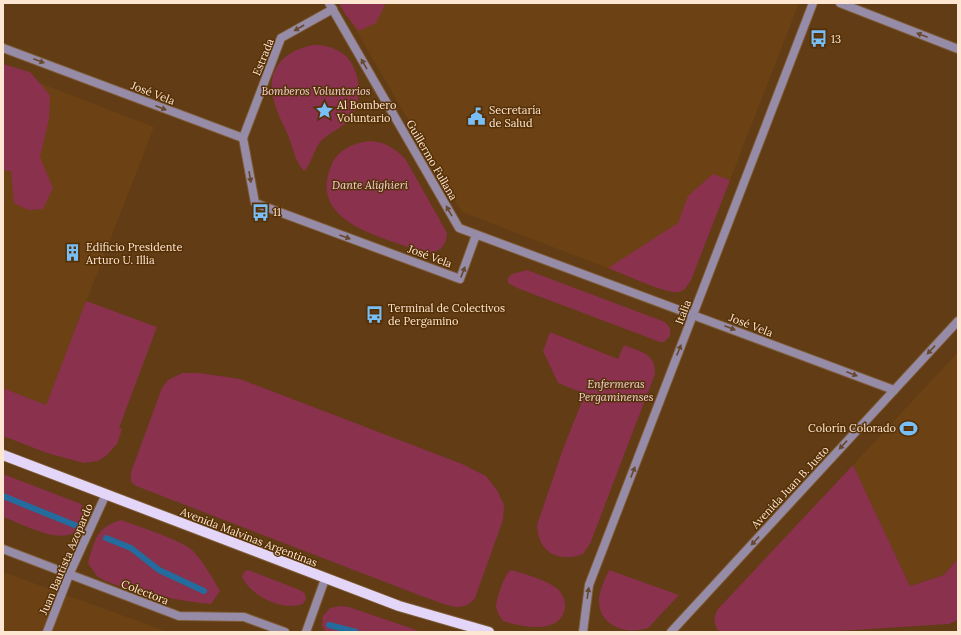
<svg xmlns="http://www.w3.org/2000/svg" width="961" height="635" viewBox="0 0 961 635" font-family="Lora,serif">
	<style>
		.built { fill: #6c4214 }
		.green { fill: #89314d }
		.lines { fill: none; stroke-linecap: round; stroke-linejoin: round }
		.stream { stroke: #256c9e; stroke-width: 6 }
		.minor-casing { stroke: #7d5b36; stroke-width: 10 }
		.tertiary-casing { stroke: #7d5b36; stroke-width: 10 }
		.primary-casing { stroke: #7d5b36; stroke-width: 12 }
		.minor { stroke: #978ca8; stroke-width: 8 }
		.tertiary { stroke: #978ca8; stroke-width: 8 }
		.primary { stroke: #e4d6f8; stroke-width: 10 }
		.oneway { fill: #66482f }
		.labels { text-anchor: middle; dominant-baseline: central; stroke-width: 3; stroke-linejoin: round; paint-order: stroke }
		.poi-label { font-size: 11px; fill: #fee7d2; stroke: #563107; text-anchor: start }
		.street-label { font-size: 11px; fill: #fee7d2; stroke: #563107 }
		.park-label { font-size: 11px; font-style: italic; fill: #f2d6dc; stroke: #563107 }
	</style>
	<rect width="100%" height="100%" fill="#613c14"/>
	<path class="built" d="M340 3H799L691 280 684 290 678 292 667 291 462 212Z
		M3 69 154 127 46 405 3 388Z
		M958 352V558L944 575 910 586 853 465Z
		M3 572 168 632H3Z"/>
	<path class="green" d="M339 3H386L376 23 359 31 345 14Z
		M313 45C322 45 329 46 337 50 360 61 365 97 351 117 344 128 329 132 320 142 315 149 309 168 304 171 296 164 292 145 288 135 283 124 277 113 274 101 265 69 284 51 313 45Z
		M3 64 30 72 50 95 49 119 40 157 53 188 43 209 28 210 14 203 11 171 3 170Z
		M370 141C386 142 396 149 406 160L447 233C446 250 435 255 419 251 382 236 308 223 331 166 337 150 353 143 370 141Z
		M713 174 730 180 691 280C688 285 685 291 678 292 665 294 622 273 608 268L678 223 688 196Z
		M527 270 665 322 670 328V336L664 342H660L517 288 508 283 507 279 512 274Z
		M86 301 157 327 119 428 122 429 117 444 107 455 98 461 84 463 47 453 3 436V388L46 405Z
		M550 332 618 359 624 345C641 352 656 353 655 374L590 544 583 554C559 563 538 553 537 525L563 449 585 394 558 383 543 351Z
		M182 373H199L240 379 462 464 486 476 497 490 504 505 503 520 475 598C461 616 442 602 424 597L136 486 131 482V472L162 388 168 380Z
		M853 465 910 586 944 575 958 558V620L949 624 822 632H720C713 626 713 617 718 609Z
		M3 474 81 504C85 510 86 517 82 524 68 551 24 524 3 517Z
		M121 520C137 526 181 540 192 550 203 561 212 577 220 591L211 604C191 603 110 588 97 576 94 572 91 567 88 563 95 540 96 527 121 520Z
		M248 570 300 590 305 594 306 599 303 604C282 611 252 597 242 577L244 572Z
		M511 570C522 573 546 580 555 587 561 591 566 599 565 608 560 635 524 627 503 621 500 617 497 612 496 607 496 600 505 572 511 570Z
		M609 570 679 595 648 628C627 635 601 627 599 603 598 592 605 580 609 570Z
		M340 606 349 607 422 632H326L322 626 323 616 330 608Z"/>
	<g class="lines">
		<path class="stream" d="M3 496 77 526
			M106 538 131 548 159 570 204 591
			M329 625 356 632"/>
		<defs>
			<path id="minor" d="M329 3 459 228 894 390
				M840 3 958 49
				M3 48 243 138
				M243 138 255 203 460 279 476 235
				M243 138 281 38 333 9
				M3 549 179 616 244 617 285 632
				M47 632 69 575 106 494
				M306 632 325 579"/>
			<path id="tertiary" d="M583 632 589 585 813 3
				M671 632 958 321"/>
			<path id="primary" d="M3 455 399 606 489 632"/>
		</defs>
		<use href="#minor" class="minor-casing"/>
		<use href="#tertiary" class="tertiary-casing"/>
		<use href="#primary" class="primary-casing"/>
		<use href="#minor" class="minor"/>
		<use href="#tertiary" class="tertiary"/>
		<use href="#primary" class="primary"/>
	</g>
	<defs><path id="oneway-solid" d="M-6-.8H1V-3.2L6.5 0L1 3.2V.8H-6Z"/></defs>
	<g class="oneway">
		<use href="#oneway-solid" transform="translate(299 28) rotate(150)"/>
		<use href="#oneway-solid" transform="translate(922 35) rotate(-159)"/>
		<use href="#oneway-solid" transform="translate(39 61) rotate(21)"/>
		<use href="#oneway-solid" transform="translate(364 64) rotate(-120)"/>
		<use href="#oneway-solid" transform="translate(161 108) rotate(21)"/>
		<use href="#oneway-solid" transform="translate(250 177) rotate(80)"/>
		<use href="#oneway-solid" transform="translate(449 211) rotate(-120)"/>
		<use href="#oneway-solid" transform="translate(345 237) rotate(20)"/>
		<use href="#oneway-solid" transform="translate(463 272) rotate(-69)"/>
		<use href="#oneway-solid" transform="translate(730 328) rotate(21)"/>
		<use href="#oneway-solid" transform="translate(679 350) rotate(-68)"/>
		<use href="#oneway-solid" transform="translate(931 350) rotate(133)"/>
		<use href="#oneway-solid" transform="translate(852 374) rotate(21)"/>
		<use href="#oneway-solid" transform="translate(843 445) rotate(133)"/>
		<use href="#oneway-solid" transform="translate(633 472) rotate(-69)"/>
		<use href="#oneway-solid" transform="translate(755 541) rotate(133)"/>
		<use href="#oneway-solid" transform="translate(588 593) rotate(-82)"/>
	</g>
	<defs>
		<symbol id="bus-bare" viewBox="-9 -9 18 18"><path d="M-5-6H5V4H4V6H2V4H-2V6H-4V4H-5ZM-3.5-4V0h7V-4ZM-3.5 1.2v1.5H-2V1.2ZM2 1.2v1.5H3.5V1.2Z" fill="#78bff8" stroke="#563107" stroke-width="2.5" paint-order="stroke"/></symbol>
		<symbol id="sight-bare" viewBox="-9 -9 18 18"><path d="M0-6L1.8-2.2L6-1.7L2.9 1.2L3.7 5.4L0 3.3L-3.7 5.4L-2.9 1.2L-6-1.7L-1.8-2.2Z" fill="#78bff8" stroke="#563107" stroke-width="2.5" paint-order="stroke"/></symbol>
		<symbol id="civic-bare" viewBox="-9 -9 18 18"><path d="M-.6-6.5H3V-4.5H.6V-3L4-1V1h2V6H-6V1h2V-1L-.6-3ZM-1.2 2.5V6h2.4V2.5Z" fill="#78bff8" stroke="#563107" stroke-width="2.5" paint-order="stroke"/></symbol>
		<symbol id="building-bare" viewBox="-9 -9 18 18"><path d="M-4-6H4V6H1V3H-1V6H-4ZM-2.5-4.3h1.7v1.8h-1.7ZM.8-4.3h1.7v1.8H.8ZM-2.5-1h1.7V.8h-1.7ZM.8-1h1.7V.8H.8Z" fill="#78bff8" stroke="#563107" stroke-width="2.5" paint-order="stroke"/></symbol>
		<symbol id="stadium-bare" viewBox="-9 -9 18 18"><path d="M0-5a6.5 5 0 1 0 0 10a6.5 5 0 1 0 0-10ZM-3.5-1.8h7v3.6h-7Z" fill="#78bff8" stroke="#563107" stroke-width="2.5" paint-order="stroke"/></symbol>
	</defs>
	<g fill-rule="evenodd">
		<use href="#bus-bare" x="806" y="26" width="25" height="25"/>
		<use href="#sight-bare" x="312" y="98" width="25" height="25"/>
		<use href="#civic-bare" x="464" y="104" width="25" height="25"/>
		<use href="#bus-bare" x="248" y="200" width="25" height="25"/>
		<use href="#building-bare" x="60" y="240" width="25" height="25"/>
		<use href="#bus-bare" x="362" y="302" width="25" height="25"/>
		<use href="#stadium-bare" x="896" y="416" width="25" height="25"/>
	</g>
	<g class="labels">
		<g class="poi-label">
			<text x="831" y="39">13</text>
			<text x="337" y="105">Al Bombero<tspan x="337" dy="13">Voluntario</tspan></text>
			<text x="489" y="110">Secretaría<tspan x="489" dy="13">de Salud</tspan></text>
			<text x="273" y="212">11</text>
			<text x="86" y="247">Edificio Presidente<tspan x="86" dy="13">Arturo U. Illia</tspan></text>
			<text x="388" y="308">Terminal de Colectivos<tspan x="388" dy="13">de Pergamino</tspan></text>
			<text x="896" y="428" text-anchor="end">Colorín Colorado</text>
		</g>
		<g class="street-label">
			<text transform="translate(263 57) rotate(-68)">Estrada</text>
			<text transform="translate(153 93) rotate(21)">José Vela</text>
			<text transform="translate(432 160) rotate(60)">Guillermo Fullana</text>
			<text transform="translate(430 256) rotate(20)">José Vela</text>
			<text transform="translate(683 312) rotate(-69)">Italia</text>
			<text transform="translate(751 325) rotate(21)">José Vela</text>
			<text transform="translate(790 487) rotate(-47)">Avenida Juan B. Justo</text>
			<text transform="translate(249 537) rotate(21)">Avenida Malvinas Argentinas</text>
			<text transform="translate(66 559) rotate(-67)">Juan Bautista Azopardo</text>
			<text transform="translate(145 592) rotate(21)">Colectora</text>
		</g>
		<g class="park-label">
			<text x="316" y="91">Bomberos Voluntarios</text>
			<text x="370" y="185">Dante Alighieri</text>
			<text x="616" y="384">Enfermeras<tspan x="616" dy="13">Pergaminenses</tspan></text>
		</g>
	</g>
	<rect width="961" height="635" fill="none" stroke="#fee7d2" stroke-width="8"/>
</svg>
